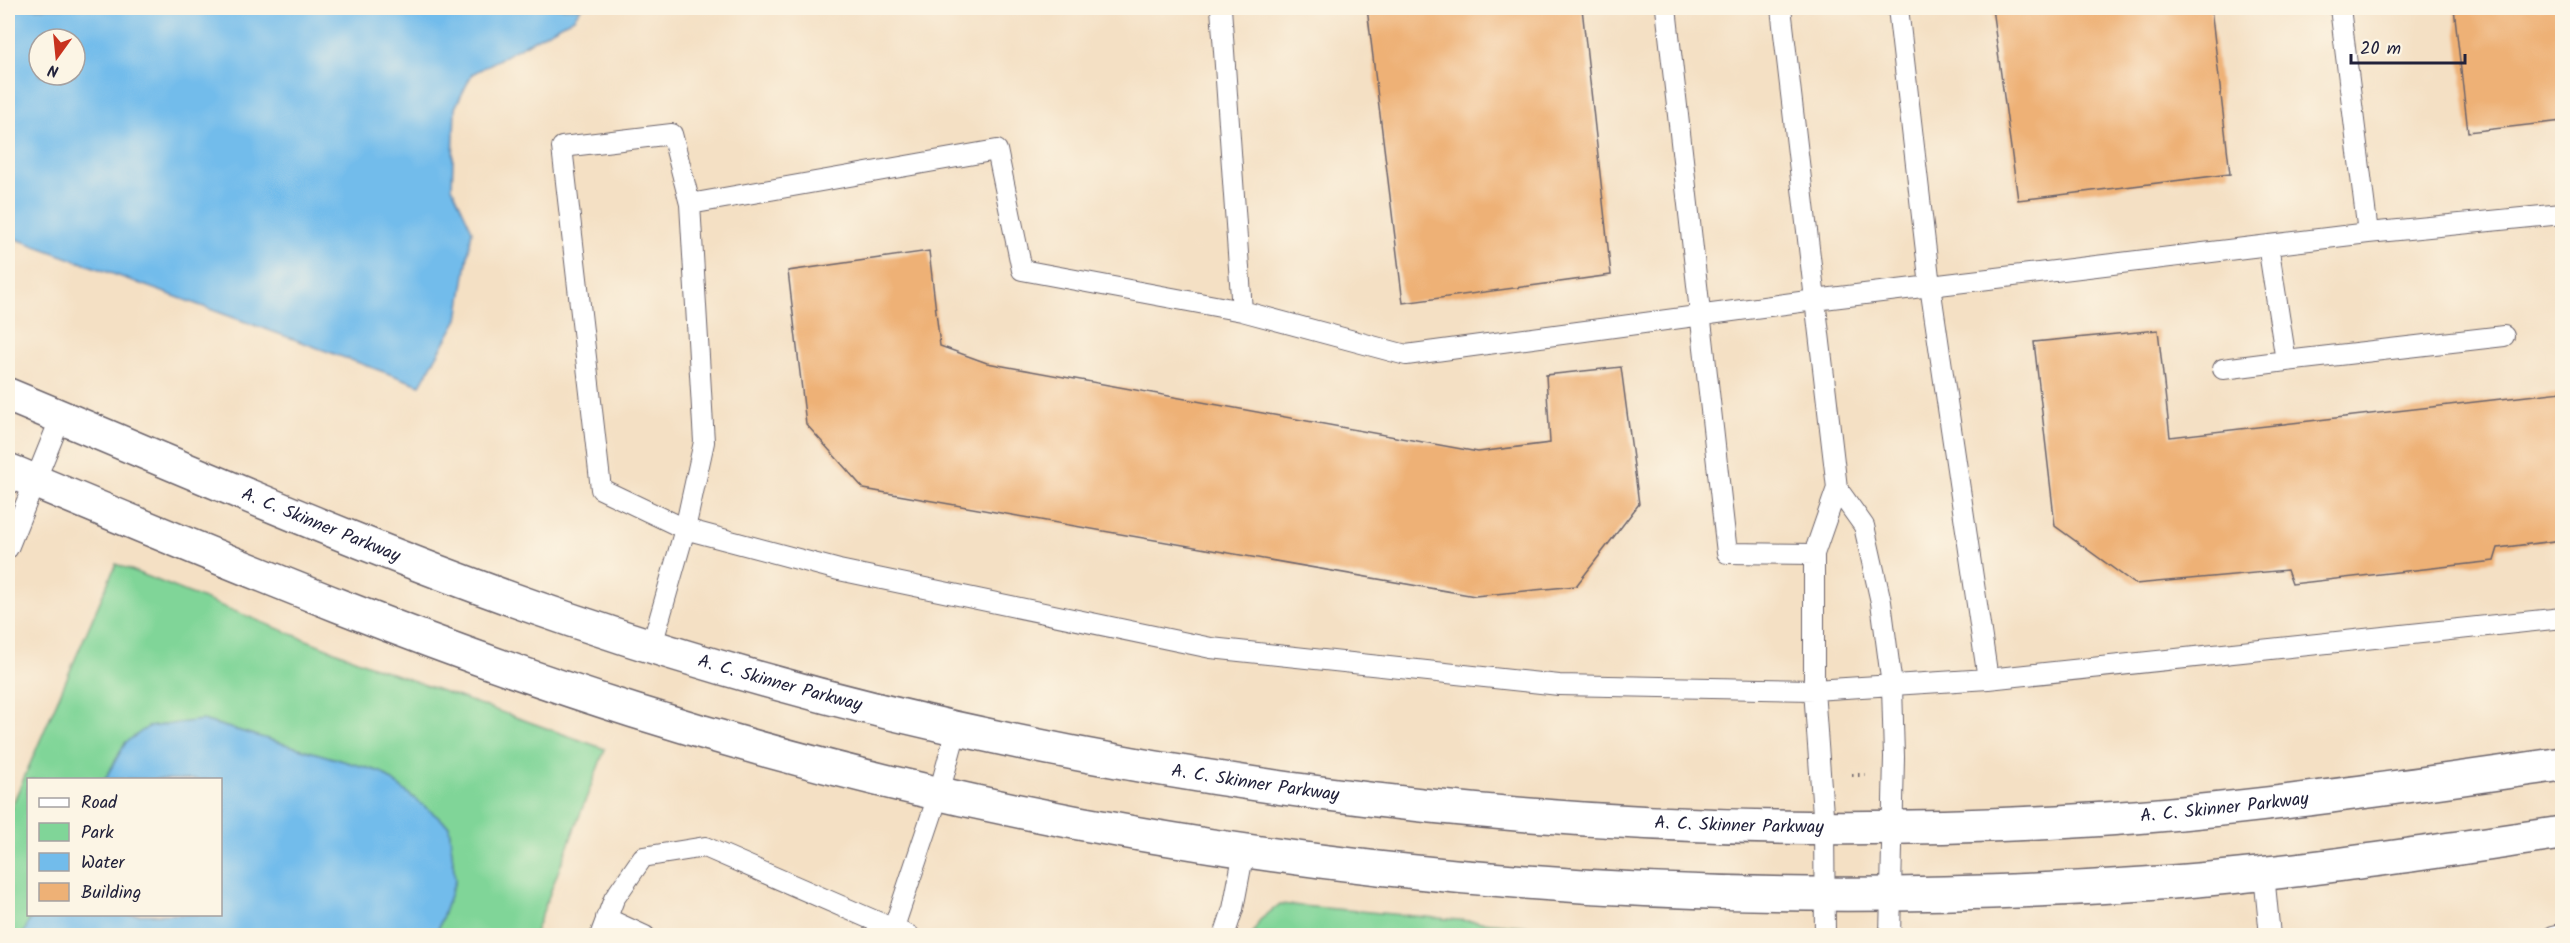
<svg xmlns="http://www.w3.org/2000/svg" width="2570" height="943" viewBox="0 0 2570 943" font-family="Kalam,sans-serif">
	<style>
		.green { fill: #80d598; stroke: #517c6a; stroke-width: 1.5 }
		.water { fill: #72bceb; stroke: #4a6f93; stroke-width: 1.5; fill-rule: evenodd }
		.building { fill: #eeb176 }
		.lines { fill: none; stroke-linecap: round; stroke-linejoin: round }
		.lane-casing { stroke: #6c646b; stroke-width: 22 }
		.secondary-casing { stroke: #6c646b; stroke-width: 36 }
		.path { stroke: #6c646b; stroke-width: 4; stroke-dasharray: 1.5 4.5; stroke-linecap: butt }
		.lane { stroke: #fff; stroke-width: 20 }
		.secondary { stroke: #fff; stroke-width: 33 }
		.labels { text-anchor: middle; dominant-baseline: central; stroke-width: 4.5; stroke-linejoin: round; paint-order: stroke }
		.street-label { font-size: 18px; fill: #22223b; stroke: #fcf5e5 }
	</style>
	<rect width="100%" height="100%" fill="#fcf5e5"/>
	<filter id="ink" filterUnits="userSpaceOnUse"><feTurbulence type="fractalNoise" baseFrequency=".0167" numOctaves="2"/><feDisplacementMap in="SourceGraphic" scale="12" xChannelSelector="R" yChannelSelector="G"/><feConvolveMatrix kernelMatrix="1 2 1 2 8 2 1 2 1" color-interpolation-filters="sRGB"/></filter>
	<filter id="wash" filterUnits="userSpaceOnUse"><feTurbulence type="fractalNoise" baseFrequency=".008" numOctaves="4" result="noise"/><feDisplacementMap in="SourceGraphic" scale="24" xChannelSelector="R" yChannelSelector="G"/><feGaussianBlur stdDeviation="1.35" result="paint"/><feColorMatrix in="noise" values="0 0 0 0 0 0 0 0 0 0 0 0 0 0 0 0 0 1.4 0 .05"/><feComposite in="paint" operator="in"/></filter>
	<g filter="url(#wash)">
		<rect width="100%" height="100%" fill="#f4e0c4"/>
		<path class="green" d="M116 564 372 666 605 749 534 935 436 936 455 881 449 826 381 772 202 720 126 742 105 779 28 780V914L32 915 23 935 8 936V815Z
			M1280 904 1628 935H1252L1260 920Z"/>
		<path class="water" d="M8 8H581L574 18 472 74 455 108 452 187 472 230 458 319 420 385 8 236ZM39 39H75V75H39Z
			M202 720 381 772 449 826 455 881 436 935H23L32 915 220 914V780L105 779 126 742 148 727Z"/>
		<g id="blocks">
			<path class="building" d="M1367 8H1582L1611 275 1403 303Z
				M1992 8H2211L2230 174 2018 200Z
				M2454 8H2562V121L2468 132Z
				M929 251 940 346 987 363 1478 452 1550 443 1546 375 1621 367 1639 504 1576 586 1475 596 864 489 806 424 788 271Z
				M2158 330 2170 437 2562 392V540L2498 548 2494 561 2292 584 2287 570 2135 584 2055 526 2034 342Z"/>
		</g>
	</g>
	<g filter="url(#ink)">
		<use href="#blocks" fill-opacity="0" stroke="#6c646b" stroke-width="1.5"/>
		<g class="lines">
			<defs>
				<path id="lane" d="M1666 8 1727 553 1814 554
					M1781 8 1837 488 1814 554V690L1824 828 1825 936
					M1898 8 1930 286 1988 679 2562 618
					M2340 8 2368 233
					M690 204 704 442 685 529 839 570 1211 648 1559 685 1814 690 1988 679
					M2268 245 2286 361 2504 336
					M1242 311 1406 355 1815 300 2368 233 2562 214
					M2223 369 2286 361
					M1837 488 1864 526 1881 602 1892 686 1894 757 1890 936
					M8 548 61 417
					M652 645 685 529 601 489 562 147 672 134 690 204 997 150 1022 270 1242 311 1221 8
					M2264 874 2270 936
					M606 918 645 936
					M600 936 614 899 643 857 705 847 910 936
					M891 936 939 793 957 727
					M1224 936 1233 909 1244 851
					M2553 936 2562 934"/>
				<g id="secondary">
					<path id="s1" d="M8 395C194 472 379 555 571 620 1050 783 1586 852 2091 820 2249 810 2406 786 2562 764"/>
					<path d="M8 470C214 556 421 644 634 711 1121 865 1636 919 2144 884 2285 875 2423 853 2562 833"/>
				</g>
			</defs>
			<use href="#lane" class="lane-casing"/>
			<use href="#secondary" class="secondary-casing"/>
			<path class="path" d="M1852 775H1866"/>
			<use href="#lane" class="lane"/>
			<use href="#secondary" class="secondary"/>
		</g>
	</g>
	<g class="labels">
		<g class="street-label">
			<text stroke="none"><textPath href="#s1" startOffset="339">A. C. Skinner Parkway</textPath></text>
			<text stroke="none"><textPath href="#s1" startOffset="825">A. C. Skinner Parkway</textPath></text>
			<text stroke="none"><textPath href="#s1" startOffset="1311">A. C. Skinner Parkway</textPath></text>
			<text stroke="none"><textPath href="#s1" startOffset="2283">A. C. Skinner Parkway</textPath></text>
			<text stroke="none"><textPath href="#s1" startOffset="1797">A. C. Skinner Parkway</textPath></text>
		</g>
	</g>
	<rect width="2570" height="943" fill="none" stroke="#fcf5e5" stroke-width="30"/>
	<rect x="27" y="778" width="195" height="138" fill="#fcf5e5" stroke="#a5a1a1" stroke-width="1.5"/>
	<rect x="39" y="798" width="30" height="9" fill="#ffffff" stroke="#a5a1a1" stroke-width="1.5"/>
	<text x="81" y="808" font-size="18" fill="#22223b">Road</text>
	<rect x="39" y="823" width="30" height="18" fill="#80d598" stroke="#a5a1a1" stroke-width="1.5"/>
	<text x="81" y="838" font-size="18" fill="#22223b">Park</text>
	<rect x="39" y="853" width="30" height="18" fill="#72bceb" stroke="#a5a1a1" stroke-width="1.5"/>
	<text x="81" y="868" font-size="18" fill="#22223b">Water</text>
	<rect x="39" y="883" width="30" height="18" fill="#eeb176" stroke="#a5a1a1" stroke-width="1.5"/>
	<text x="81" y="898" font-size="18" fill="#22223b">Building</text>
	<g transform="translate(57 57) rotate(195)"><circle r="28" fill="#fcf5e5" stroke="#a5a1a1" stroke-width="1.5"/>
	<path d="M0-4.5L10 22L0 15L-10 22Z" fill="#c8321e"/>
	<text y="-9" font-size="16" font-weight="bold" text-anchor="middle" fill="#22223b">N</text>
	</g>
	<path d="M2351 54v9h114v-9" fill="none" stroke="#22223b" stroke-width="3"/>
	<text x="2360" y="54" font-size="18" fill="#22223b" stroke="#fcf5e5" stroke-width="4.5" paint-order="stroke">20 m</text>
</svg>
